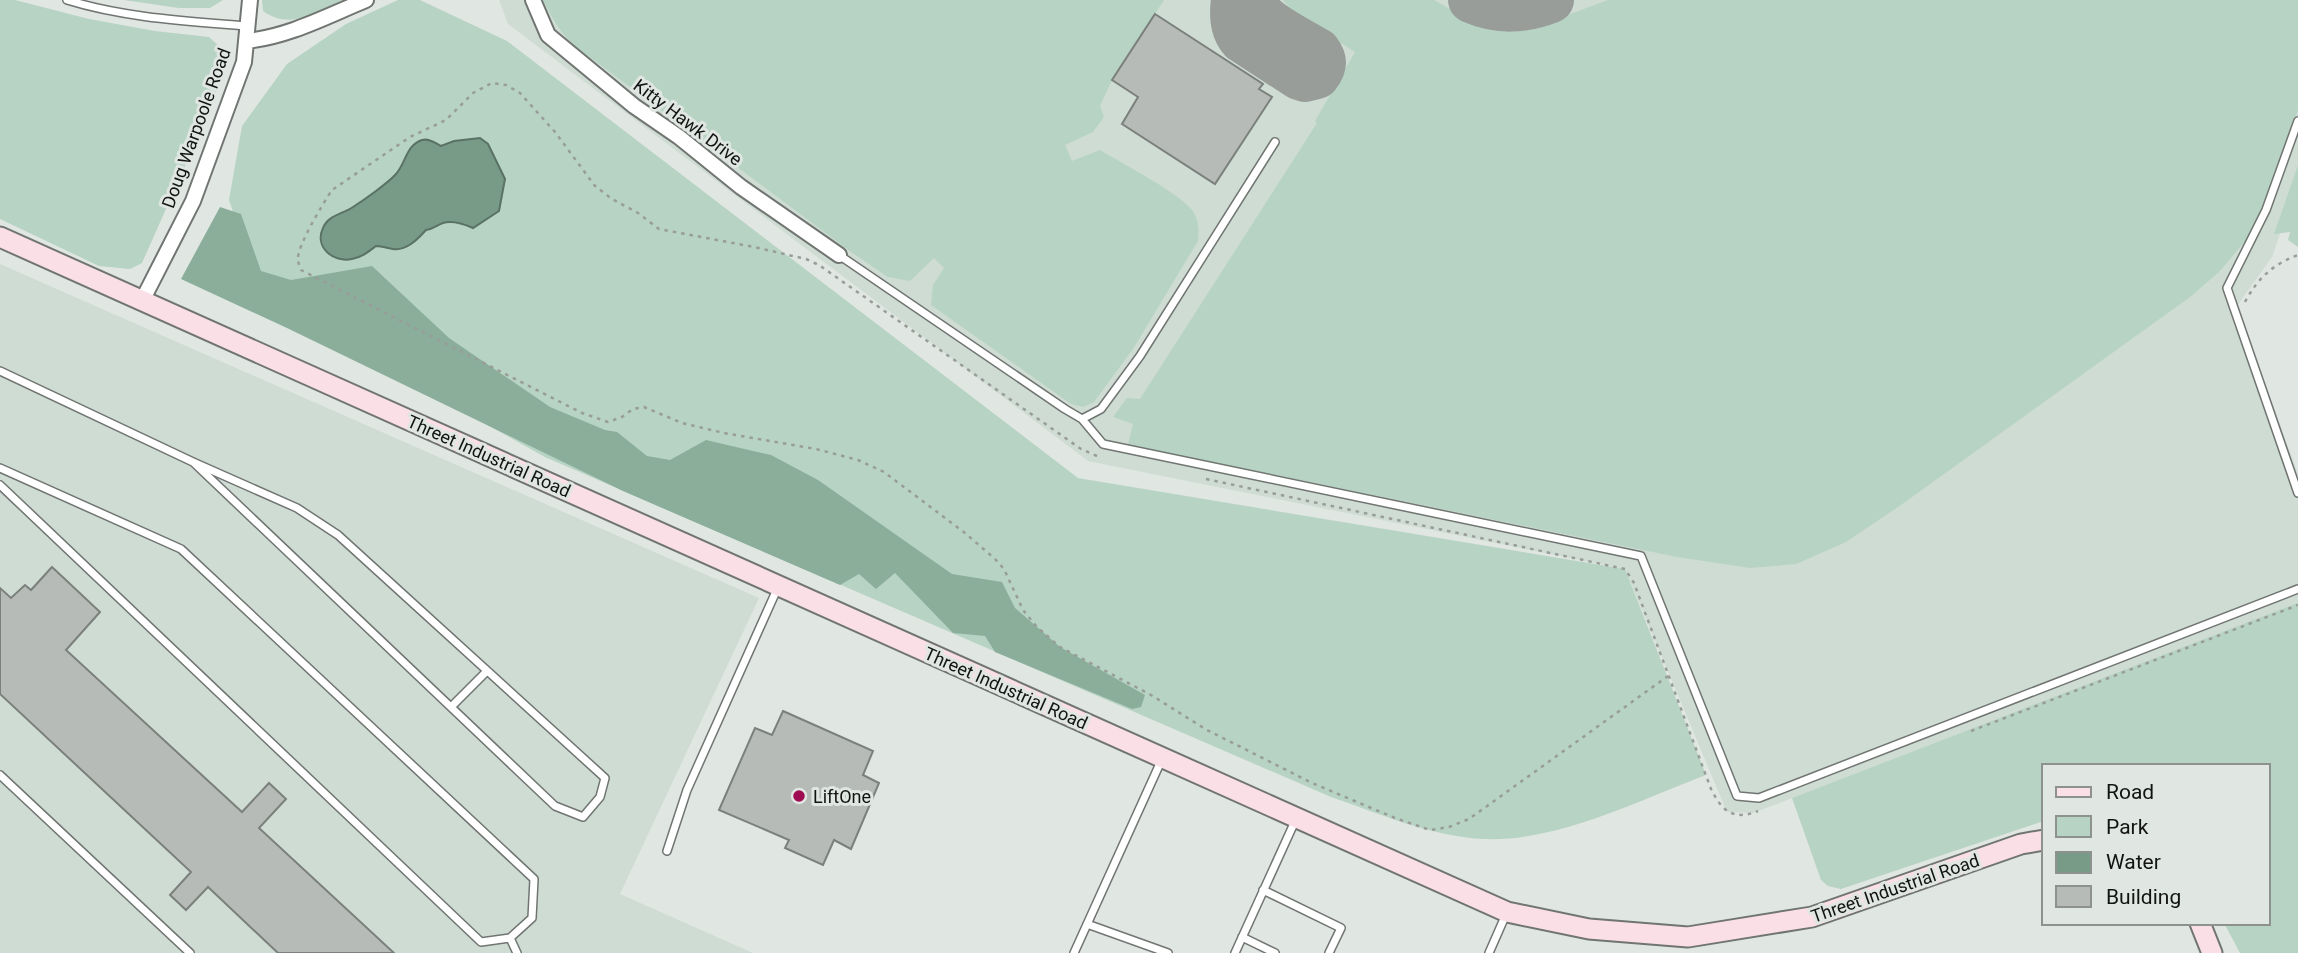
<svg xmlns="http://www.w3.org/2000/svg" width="2298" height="953" viewBox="0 0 2298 953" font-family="Roboto,sans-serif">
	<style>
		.built { fill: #cfdcd4 }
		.green { fill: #b7d3c3 }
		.forest { fill: #8bae9a }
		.water { fill: #789b87; stroke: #597264; stroke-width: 2 }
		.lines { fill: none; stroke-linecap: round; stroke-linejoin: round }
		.taxiway { stroke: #989d9a; stroke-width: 46 }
		.building { fill: #b6bbb8; stroke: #7b807d; stroke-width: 2 }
		.lane-casing { stroke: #707572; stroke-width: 10 }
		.street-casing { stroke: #707572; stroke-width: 18 }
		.secondary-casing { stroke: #707572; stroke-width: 23 }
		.path { stroke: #989d9a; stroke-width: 2.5; stroke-dasharray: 3.5 5; stroke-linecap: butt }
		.lane { stroke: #fff; stroke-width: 7 }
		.street { stroke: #fff; stroke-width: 14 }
		.secondary { stroke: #fadfe7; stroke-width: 19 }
		.poi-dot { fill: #a00c52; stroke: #e0e6e2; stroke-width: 2.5 }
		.labels { text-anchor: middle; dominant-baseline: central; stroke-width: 6; stroke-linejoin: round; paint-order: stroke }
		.street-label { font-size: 18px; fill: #121413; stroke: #e0e6e2 }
		.poi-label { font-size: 18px; fill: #121413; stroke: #e0e6e2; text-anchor: start }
	</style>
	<rect width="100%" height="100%" fill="#e0e6e2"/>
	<path class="built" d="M499 0H2298V181L2272 257 2237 306 2298 474V604L1753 813 1727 812 1625 569 1088 461 508 24Z
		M0 264 759 598 620 894 753 953H0Z"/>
	<path class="green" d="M0 0H15L89 19 155 31 209 37 218 45 224 66 213 103 142 263 130 269 99 266 0 219Z
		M124 0H223L210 8H179Z
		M262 0H343C315 12 291 31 263 11Z
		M398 0H420L507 41 1078 478 1625 569 1706 775C1640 800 1557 842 1485 839 1432 837 1381 814 1331 797L545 457 368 359 253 271 229 200 242 126 287 64 346 24Z
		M543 0H1164L1112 80 1100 106 1104 117 1093 132 1065 145 1072 161 1100 150C1123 164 1176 191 1192 210 1199 219 1199 230 1198 241L1133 349 1094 402 1083 407 1071 404 931 305 933 285 944 268 934 258 910 281 888 277 851 252 591 58C565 41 557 27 543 0Z
		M1283 0H1434L1480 26 1517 30 1541 25 1608 0H2298V110L2268 194 2247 239 2219 272 2190 297 1901 505 1846 542 1796 564 1750 568 1677 557 1128 445 1133 424 1113 417 1127 398 1140 399 1317 123 1315 121 1355 52C1331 35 1301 24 1283 0Z
		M2298 165V247L2288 240 2290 232 2274 234Z
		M2298 603V953H2240L2224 923H2268V766H2044V821L1841 889 1828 886 1821 880 1792 798Z"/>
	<path class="forest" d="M220 207 241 214 261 271 291 280 372 266 449 338 550 407 605 430 617 432 647 456 670 460 706 440 771 455 818 480 952 574 1002 582 1015 608 1060 647 1145 695 1141 707 1132 709 995 652 985 636 953 633 895 573 876 589 859 574 840 585 623 491 287 328 181 279Z"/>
	<path class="water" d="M480 138 488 144 505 179 499 211 473 228C464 224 452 220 443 223 437 225 434 229 426 230 417 240 406 251 393 249 387 248 382 246 376 246 368 252 362 257 352 259 333 263 314 247 323 228 328 215 343 214 353 207 364 200 388 183 396 174 406 163 406 145 422 140 429 138 435 143 441 146L454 141Z"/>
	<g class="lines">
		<path class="taxiway" d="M1234 0C1232 14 1232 29 1242 40L1299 77 1305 79 1317 76C1324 67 1325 60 1318 51 1295 37 1264 24 1249 0
			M1471 0C1499 12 1523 11 1551 0"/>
	</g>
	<path class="building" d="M1155 14 1263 84 1259 89 1272 97 1215 184 1122 124 1138 97 1112 80Z
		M52 567 100 612 66 650 242 812 269 783 286 799 259 828 394 953H278L208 887 186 910 170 895 191 872 0 694V588L11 598 25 585 31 590Z
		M783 711 873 751 863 775 879 783 851 849 834 840 823 865 785 848 789 840 719 810 755 728 772 735Z"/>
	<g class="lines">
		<defs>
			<path id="lane" d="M67 0C125 18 187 21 247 26
				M2298 121 2266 210 2227 288 2298 493
				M839 255 1065 409 1082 419 1101 409 1140 356 1275 142
				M0 371 193 462 297 508 338 535 605 778 600 797 583 817 555 806 193 462
				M1082 419 1103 444 1641 556 1737 796 1759 798 2298 589
				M0 468 181 549 534 879 532 918 510 938 517 953
				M0 485 481 942 510 938
				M451 707 487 671
				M0 775 190 953
				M667 851 687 790 778 587
				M1263 890 1341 928 1329 953
				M1087 924 1168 953
				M1242 937 1275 953
				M1074 953 1162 759
				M1235 953 1296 819
				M1489 953 1507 912"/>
			<path id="street" d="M533 0 548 35 634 106 679 137 741 187 839 255
				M246 41C288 37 327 16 366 0
				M142 301 193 201 244 62 250 0"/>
			<path id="secondary" d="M0 237 1507 912 1589 929 1688 937 1812 917 2021 844 2044 840
				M2200 923 2212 953"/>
		</defs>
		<use href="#lane" class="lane-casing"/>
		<use href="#street" class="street-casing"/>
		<use href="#secondary" class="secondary-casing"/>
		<path class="path" d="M2245 302C2257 279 2273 264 2298 255
			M1097 456 1081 449 819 265 806 259 754 247 659 229 638 213 612 199 595 186 555 132 520 93 506 85 492 83 473 93 446 120 410 137 332 190C324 202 297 246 298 259 298 263 300 267 301 270L582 413 608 422 622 417 633 409 644 407 682 423 724 433 816 449 858 460 884 472 965 533 995 559 1004 569 1023 610 1037 627 1060 647 1151 695 1207 730 1312 783 1395 818 1430 830 1449 827 1469 819 1668 676
			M1206 479 1625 569 1634 583 1711 789C1722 811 1733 821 1758 811
			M1971 731 2298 605"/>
		<use href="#lane" class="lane"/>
		<use href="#street" class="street"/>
		<use href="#secondary" class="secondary"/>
	</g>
	<circle class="poi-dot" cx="799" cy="796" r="7"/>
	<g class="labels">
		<g class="street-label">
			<text transform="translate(688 122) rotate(37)">Kitty Hawk Drive</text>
			<text transform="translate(196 128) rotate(-70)">Doug Warpoole Road</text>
			<text transform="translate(489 456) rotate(24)">Threet Industrial Road</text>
			<text transform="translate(1006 688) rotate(24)">Threet Industrial Road</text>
			<text transform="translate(1895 888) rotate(-19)">Threet Industrial Road</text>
		</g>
		<g class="poi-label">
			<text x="813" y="796">LiftOne</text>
		</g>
	</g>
	<rect x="2042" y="764" width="228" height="161" fill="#e0e6e2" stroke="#8e928f" stroke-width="2"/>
	<rect x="2056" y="787" width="35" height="10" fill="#fadfe7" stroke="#8e928f" stroke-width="2"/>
	<text x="2106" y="799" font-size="21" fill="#121413">Road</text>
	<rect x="2056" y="816" width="35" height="21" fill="#b7d3c3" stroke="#8e928f" stroke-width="2"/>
	<text x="2106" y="834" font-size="21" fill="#121413">Park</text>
	<rect x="2056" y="852" width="35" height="21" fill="#789b87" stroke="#8e928f" stroke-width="2"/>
	<text x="2106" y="869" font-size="21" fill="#121413">Water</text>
	<rect x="2056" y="886" width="35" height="21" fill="#b6bbb8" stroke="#8e928f" stroke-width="2"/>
	<text x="2106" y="904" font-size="21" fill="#121413">Building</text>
</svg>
